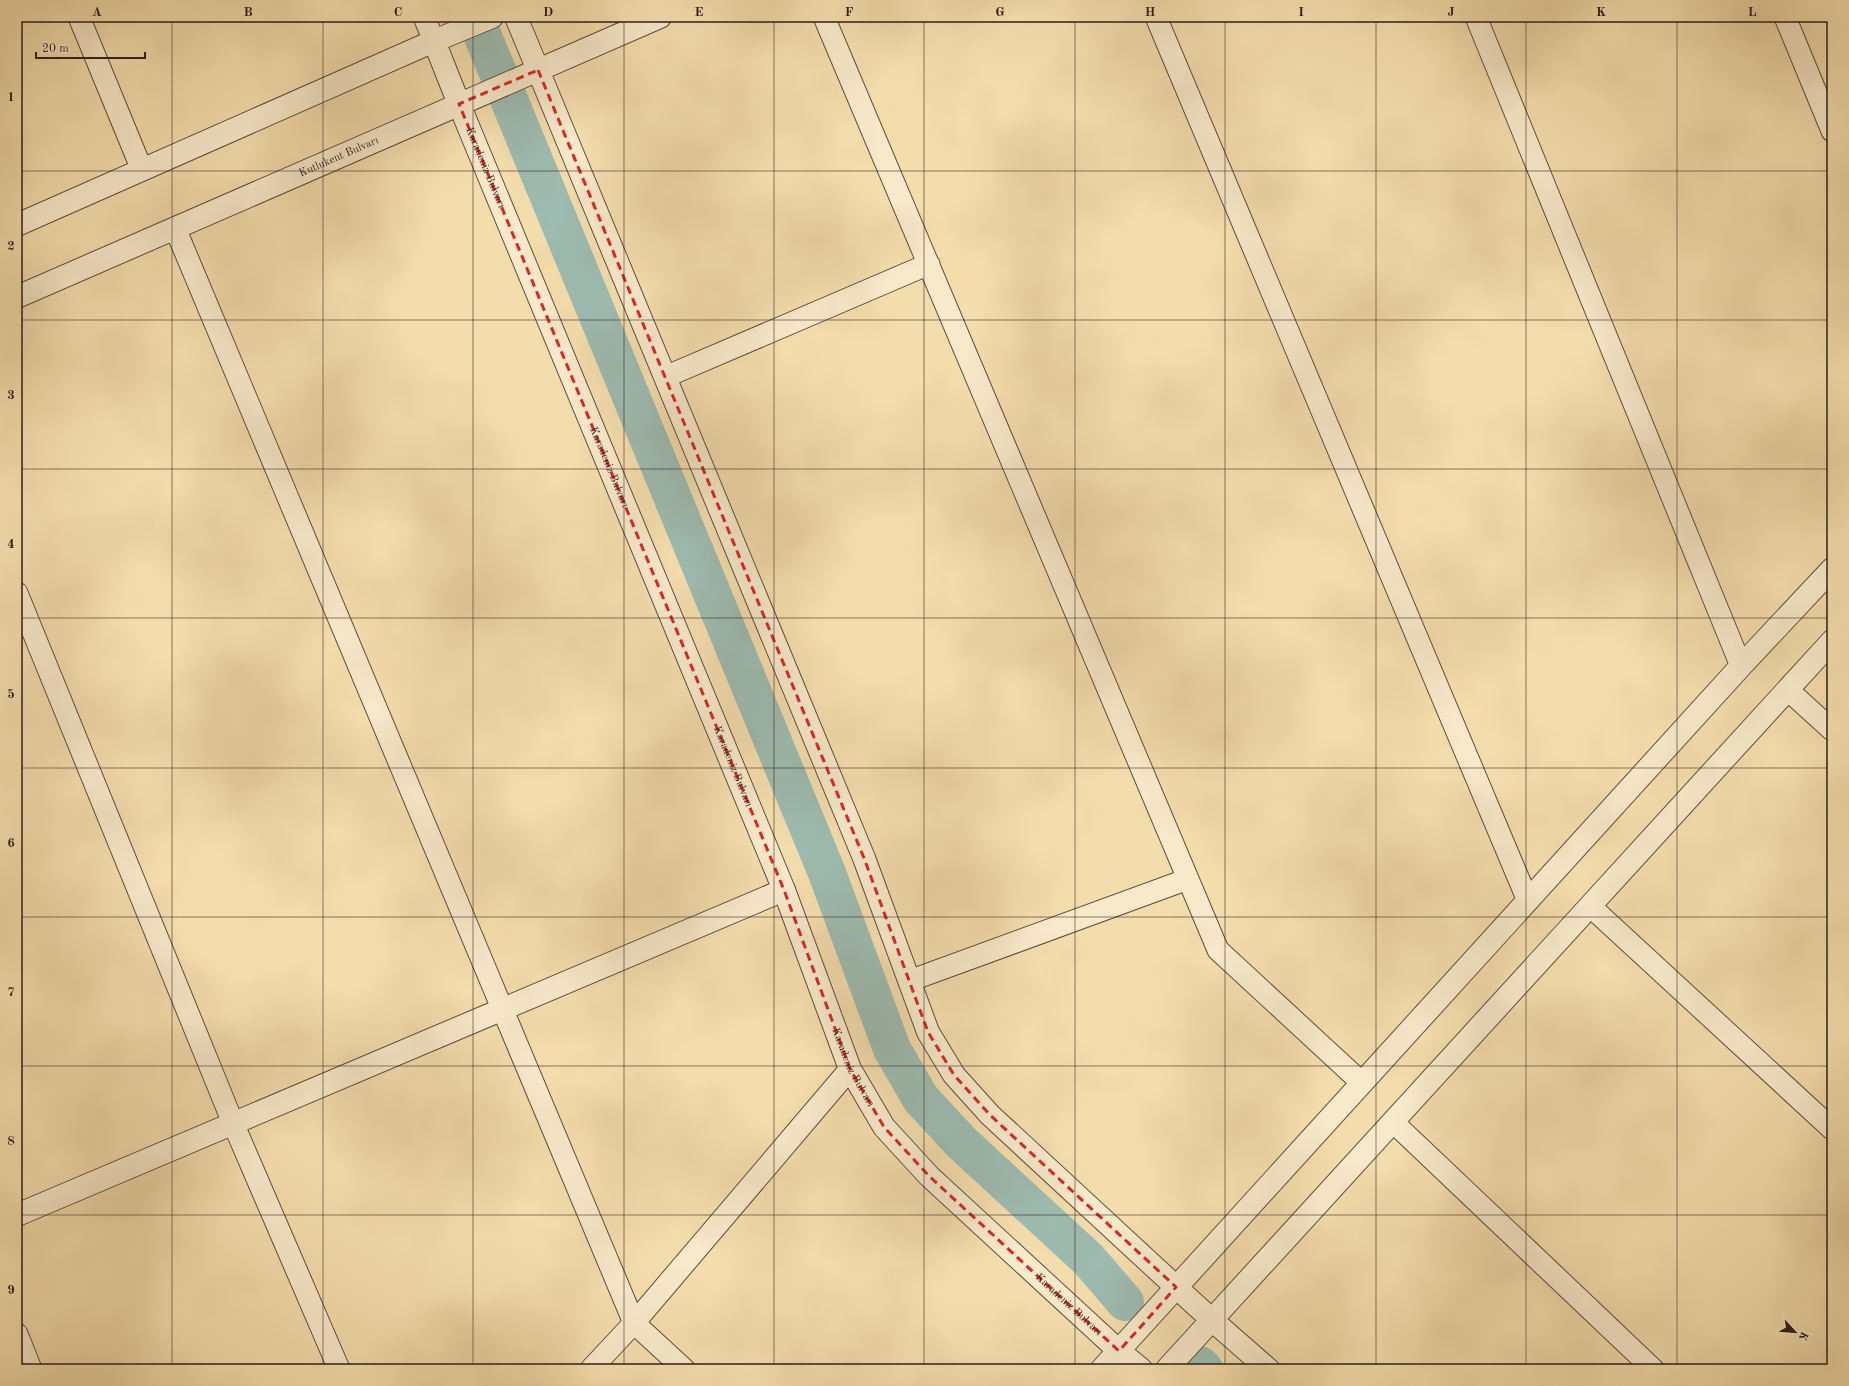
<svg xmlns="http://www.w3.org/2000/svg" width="1849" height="1386" viewBox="0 0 1849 1386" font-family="'Old Standard TT',serif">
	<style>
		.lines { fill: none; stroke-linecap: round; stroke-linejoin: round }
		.canal { stroke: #9dbbb1; stroke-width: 38 }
		.service-casing { stroke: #5d4e3e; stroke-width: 23 }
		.minor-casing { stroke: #5d4e3e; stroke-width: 24 }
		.tertiary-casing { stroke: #5d4e3e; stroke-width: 24 }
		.service { stroke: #f8e9ca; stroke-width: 21 }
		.minor { stroke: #f8e9ca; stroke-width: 22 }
		.tertiary { stroke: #f8e9ca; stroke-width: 22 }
		.marked { fill: none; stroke: #d62828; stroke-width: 3; stroke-dasharray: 8 5; stroke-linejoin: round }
		.grid { fill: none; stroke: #2b1e19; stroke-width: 1; stroke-opacity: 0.55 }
		.labels { text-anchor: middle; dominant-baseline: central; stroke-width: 4; stroke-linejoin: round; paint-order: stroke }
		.street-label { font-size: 11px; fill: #2b1e19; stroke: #f8e9ca }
		.neatline { fill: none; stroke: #2b1e19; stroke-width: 1.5 }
		.grid-label { font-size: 13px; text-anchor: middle; font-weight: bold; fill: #2b1e19 }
	</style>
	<rect width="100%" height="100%" fill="#f4ddad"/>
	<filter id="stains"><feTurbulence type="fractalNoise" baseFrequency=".005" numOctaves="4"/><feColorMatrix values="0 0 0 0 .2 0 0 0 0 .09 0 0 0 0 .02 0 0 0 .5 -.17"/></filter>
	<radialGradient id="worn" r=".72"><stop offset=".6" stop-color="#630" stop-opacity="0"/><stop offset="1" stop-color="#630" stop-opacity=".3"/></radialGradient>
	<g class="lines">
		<path class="canal" d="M475 17 827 873 892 1049 921 1099 962 1143 1089 1260 1125 1302
			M1200 1365 1204 1369"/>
		<defs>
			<path id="service" d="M79 17 142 170
				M424 17 434 41
				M824 17 1218 950 1362 1083
				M1156 17 1528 901
				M1476 17 1741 666
				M1785 17 1832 131
				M175 228 634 1323 684 1369
				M665 377 929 264
				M17 593 233 1123 339 1369
				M1788 690 1832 730
				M1590 906 1832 1129
				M909 981 1188 879
				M1393 1122 1653 1369
				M17 1334 31 1369
				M591 1369 634 1323 850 1069"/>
			<path id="minor" d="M516 17 538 70
				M434 41 459 104
				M17 1215 784 890
				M1176 1287 1212 1320
				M1119 1351 1141 1369"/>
			<g id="tertiary">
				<path d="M538 70 864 858 928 1032 954 1075 990 1115 1176 1287"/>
				<path id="s1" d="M459 104 784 890 850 1069 884 1127 929 1176 1119 1351"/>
				<path d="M17 225 434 41 492 17"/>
				<path id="s2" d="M17 297 660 17"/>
				<path d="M1212 1320 1268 1369"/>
				<path d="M1102 1369 1741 666 1832 569"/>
				<path d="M1167 1369 1832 641"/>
			</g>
		</defs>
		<use href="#service" class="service-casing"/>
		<use href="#minor" class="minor-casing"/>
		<use href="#tertiary" class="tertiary-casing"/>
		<use href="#service" class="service"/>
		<use href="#minor" class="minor"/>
		<use href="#tertiary" class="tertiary"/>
	</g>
	<path class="marked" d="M538 70 864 858 928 1032 954 1075 990 1115 1176 1287 1119 1351 929 1176 884 1127 850 1069 784 890 459 104Z"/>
	<path class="grid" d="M172 17V1369M323 17V1369M473 17V1369M624 17V1369M774 17V1369M924 17V1369M1075 17V1369M1225 17V1369M1376 17V1369M1526 17V1369M1677 17V1369M17 171H1832M17 320H1832M17 469H1832M17 618H1832M17 768H1832M17 917H1832M17 1066H1832M17 1215H1832"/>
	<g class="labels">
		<g class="street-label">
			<text stroke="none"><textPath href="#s2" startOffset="351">Kutlukent Bulvarı</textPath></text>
			<text stroke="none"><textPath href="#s1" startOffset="69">Karadeniz Bulvarı</textPath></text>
			<text stroke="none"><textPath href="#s1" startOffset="393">Karadeniz Bulvarı</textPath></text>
			<text stroke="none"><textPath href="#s1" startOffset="717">Karadeniz Bulvarı</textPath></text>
			<text stroke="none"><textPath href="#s1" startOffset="1041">Karadeniz Bulvarı</textPath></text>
			<text stroke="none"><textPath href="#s1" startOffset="1365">Karadeniz Bulvarı</textPath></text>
		</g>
	</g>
	<rect width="1849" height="1386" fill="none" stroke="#f4ddad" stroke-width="44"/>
	<g transform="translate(1795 1332) rotate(116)" stroke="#f8e9ca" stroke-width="3" paint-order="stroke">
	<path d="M0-3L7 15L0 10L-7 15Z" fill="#2b1e19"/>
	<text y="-6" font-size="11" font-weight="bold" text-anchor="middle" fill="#2b1e19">K</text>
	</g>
	<path d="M36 52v6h109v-6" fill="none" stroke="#2b1e19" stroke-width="2"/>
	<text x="42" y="52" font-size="12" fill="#2b1e19" stroke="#f8e9ca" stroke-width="3" paint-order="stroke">20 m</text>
	<rect x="22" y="22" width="1805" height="1342" class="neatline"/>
	<g class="grid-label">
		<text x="97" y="16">A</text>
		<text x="248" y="16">B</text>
		<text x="398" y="16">C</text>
		<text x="548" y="16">D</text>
		<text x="699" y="16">E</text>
		<text x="849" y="16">F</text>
		<text x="1000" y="16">G</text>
		<text x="1150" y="16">H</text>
		<text x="1301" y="16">I</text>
		<text x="1451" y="16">J</text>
		<text x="1601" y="16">K</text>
		<text x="1752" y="16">L</text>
		<text x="11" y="101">1</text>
		<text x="11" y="250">2</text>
		<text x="11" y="399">3</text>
		<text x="11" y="548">4</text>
		<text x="11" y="698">5</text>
		<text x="11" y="847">6</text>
		<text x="11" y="996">7</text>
		<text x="11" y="1145">8</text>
		<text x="11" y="1294">9</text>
	</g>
	<rect width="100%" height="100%" filter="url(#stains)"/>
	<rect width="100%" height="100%" fill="url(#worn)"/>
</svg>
